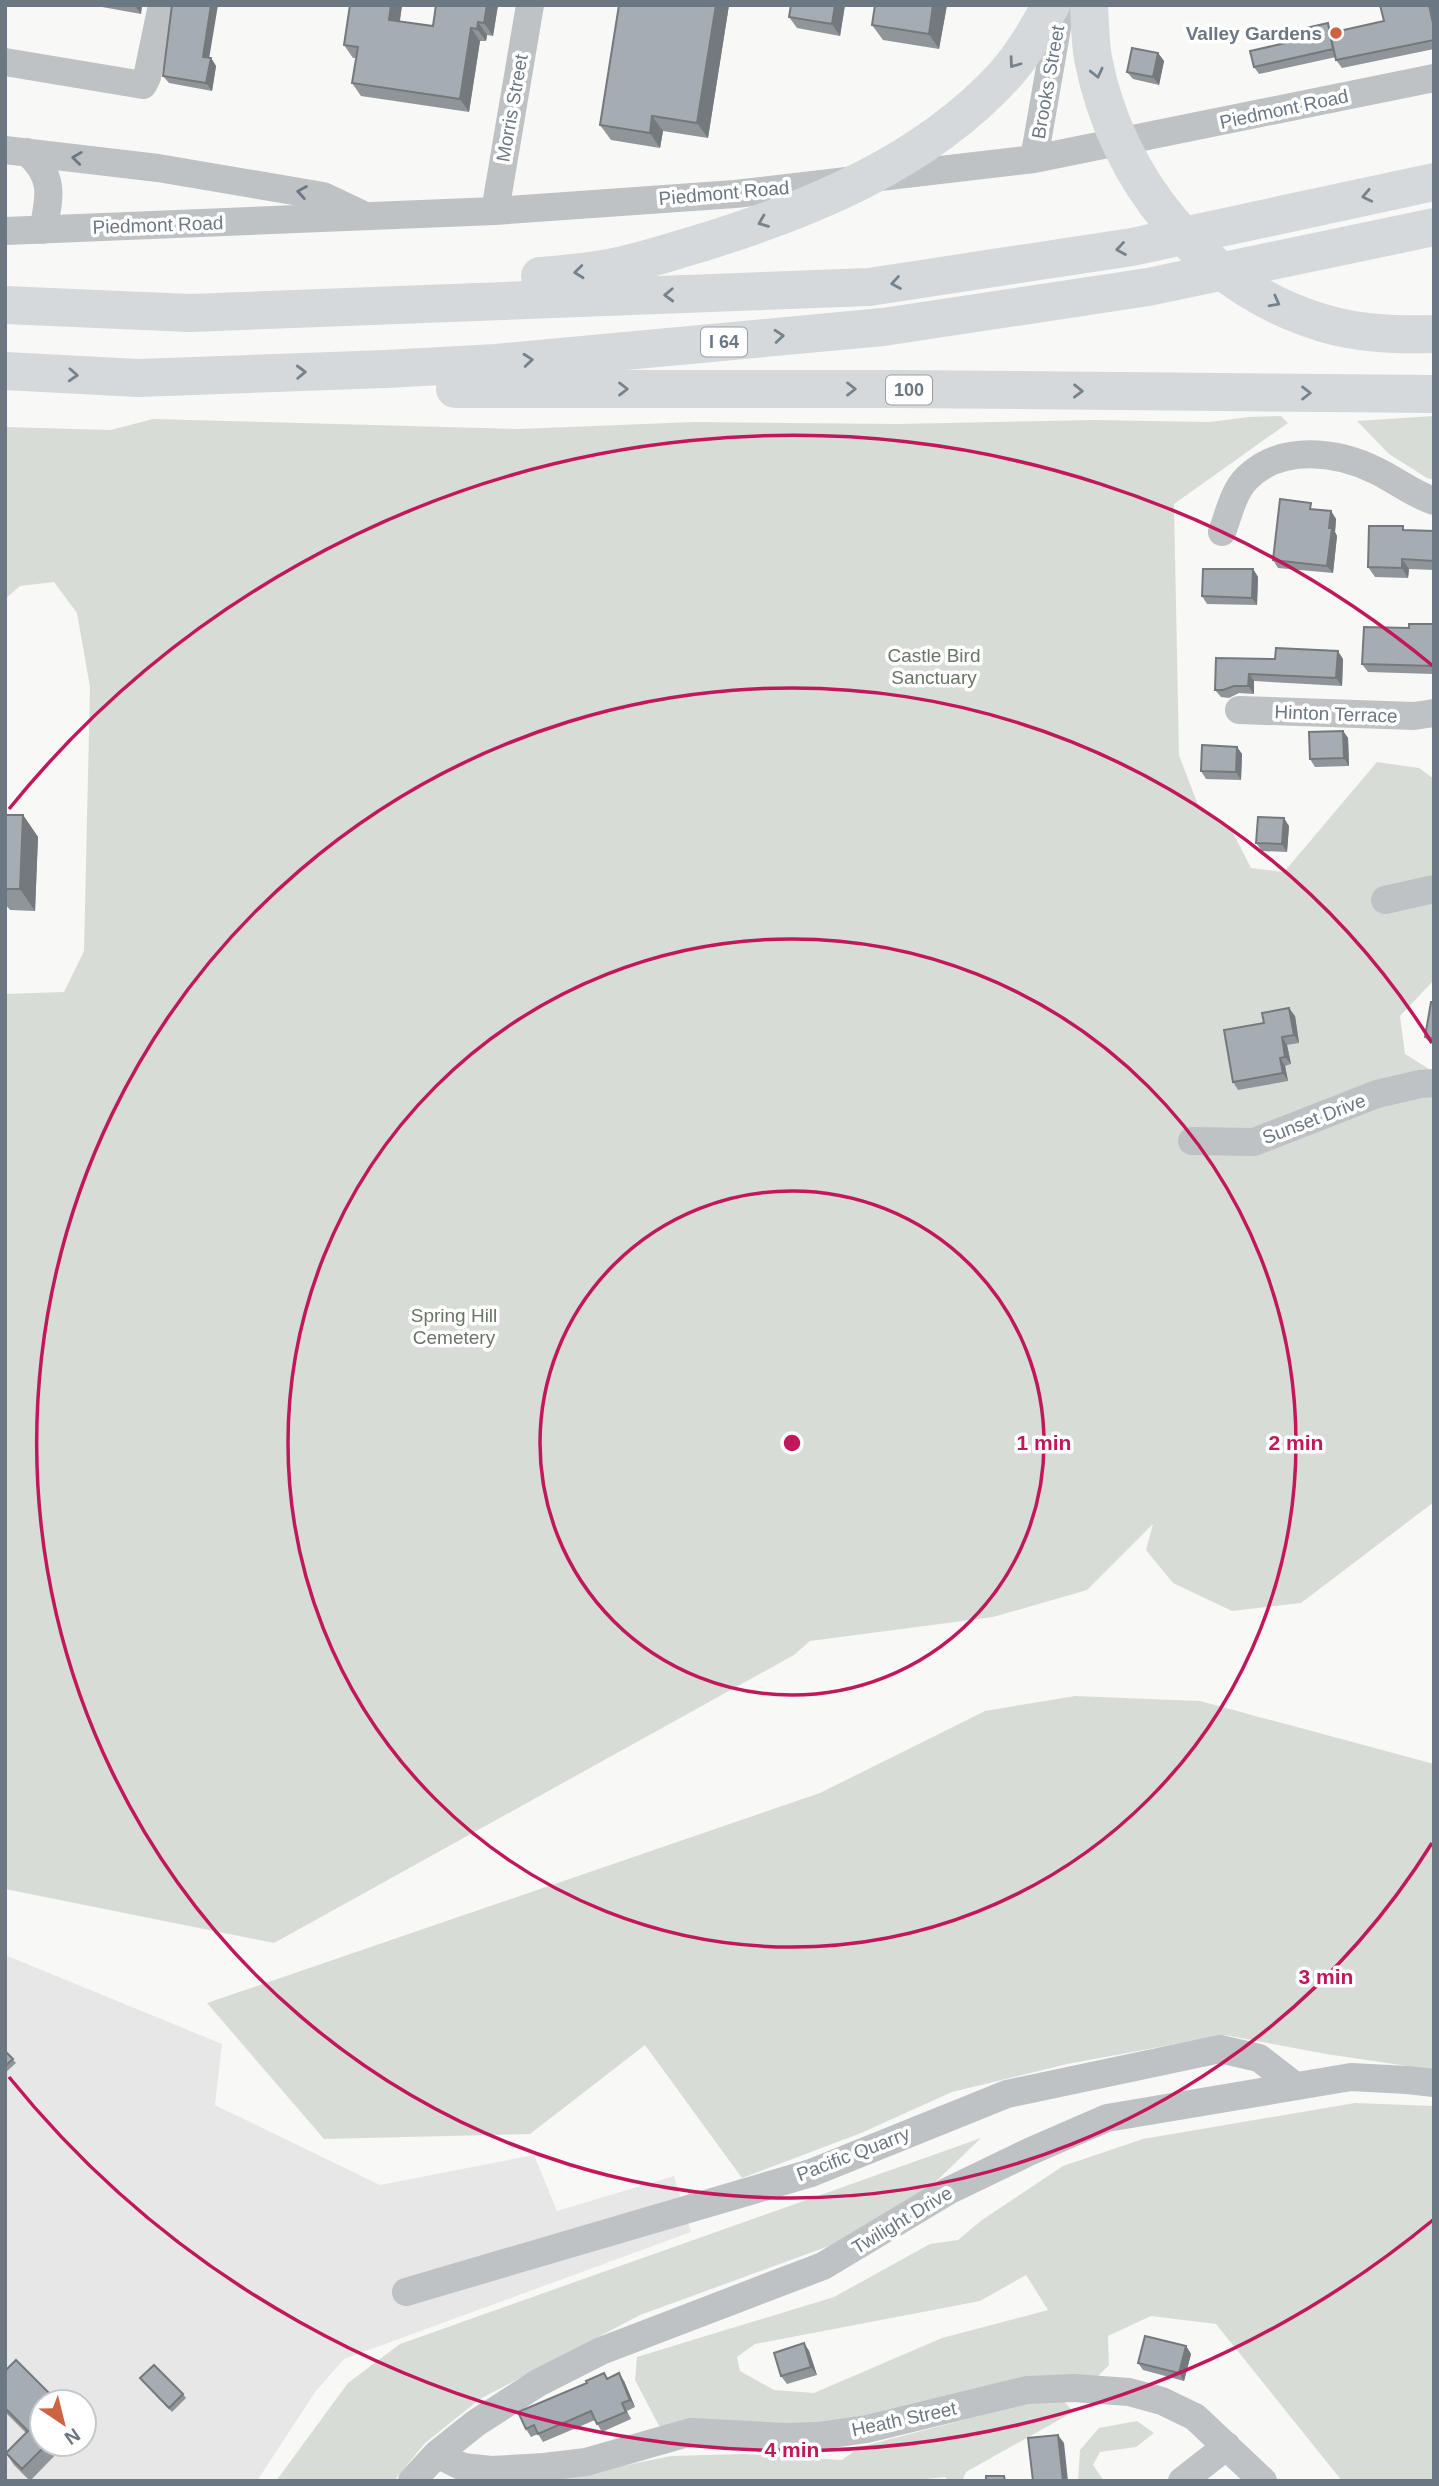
<svg xmlns="http://www.w3.org/2000/svg" width="1439" height="2486" viewBox="0 0 1439 2486" font-family="Arial,sans-serif">
	<style>
		.built { fill: #e6e7e6; fill-rule: evenodd }
		.green { fill: #d8dcd6; fill-rule: evenodd }
		.lines { fill: none; stroke-linecap: round; stroke-linejoin: round }
		.minor { stroke: #bec2c5; stroke-width: 28 }
		.highway { stroke: #d5d9dc; stroke-width: 38 }
		.wall { fill: #8f9599 }
		.shaded-wall { fill: #74797d }
		.building { fill: #a6adb2; stroke: #74797d; stroke-width: 2 }
		.oneway { stroke: #76828c }
		.oneway2 { stroke: #6b7883 }
		.ring { fill: none; stroke: #c2185b; stroke-width: 3.5 }
		.poi-dot { fill: #cd6341; stroke: #fff; stroke-width: 2.5 }
		.labels { text-anchor: middle; dominant-baseline: central; stroke-width: 7; stroke-linejoin: round; paint-order: stroke }
		.shield { fill: #fff; stroke: #97a0a8; stroke-width: 2 }
		.shield-label { font-size: 18px; font-weight: bold; fill: #6b7883 }
		.poi-label { font-size: 19px; font-weight: bold; fill: #6b7883; stroke: #fff; text-anchor: end }
		.street-label { font-size: 19px; fill: #6b7883; stroke: #fff }
		.park-label { font-size: 19px; fill: #687665; stroke: #fff }
		.centre { fill: #c2185b; stroke: #fff; stroke-width: 3.5 }
		.ring-label { font-size: 21px; text-anchor: middle; font-weight: bold; fill: #c2185b; stroke: #fff; stroke-width: 7; stroke-linejoin: round; paint-order: stroke }
	</style>
	<rect width="100%" height="100%" fill="#f8f8f6"/>
	<path class="built" d="M5 1955 222 2044 215 2105 380 2185 534 2155 557 2211 674 2176 691 2232 344 2359 315 2392 257 2481H5ZM42 2402H84V2444H42Z"/>
	<path class="green" d="M1281 416 1288 423 1174 504 1179 755 1198 805 1231 829 1251 868 1284 872 1377 762 1419 768 1434 779V980L1400 1016 1405 1054 1434 1072V1502L1301 1603 1232 1611 1173 1583 1146 1550 1153 1524 1087 1590 993 1617 810 1641 794 1655 274 1943 5 1889V994L64 992 84 951 90 687 77 613 54 582 20 586 5 599V427L111 430 153 419 519 429 694 422 897 424 1094 420 1210 422 1249 417Z
		M1434 416V480L1427 478 1389 454 1357 421Z
		M1075 1696 1200 1701 1434 1764V2070L1326 2054 1225 2035 1067 2064 952 2092 861 2133 742 2178 645 2045 530 2134 324 2139 207 2003 820 1793 985 1711Z
		M1355 2103 1434 2106V2481H1342L1216 2324 1151 2316 1108 2336 1109 2365 1094 2380 859 2423 659 2426 635 2380 637 2357 834 2297 930 2244 958 2240 982 2220 1063 2166 1143 2139ZM1026 2275 1048 2310 942 2338 814 2393 774 2390 740 2371 737 2357 755 2344 980 2301Z
		M981 2138 924 2193 851 2238 640 2315 480 2399 425 2443 394 2481H276L348 2383 400 2344Z
		M1059 2395 1073 2412 966 2472 963 2479 964 2481H949L945 2477 906 2481H549L671 2456 745 2454 842 2460 860 2447Z
		M1137 2421 1154 2433 1136 2447 1100 2452 1093 2465 1104 2481H1078L1080 2450 1099 2428Z"/>
	<g class="lines">
		<path class="minor" d="M5 62 143 85 147 77 162 5
			M5 150 158 168 323 196 363 215
			M27 152C55 177 50 196 43 230
			M1034 159 1061 5
			M495 211 530 5
			M5 231 495 211 735 194 1034 159 1434 78
			M1222 532C1229 514 1233 492 1247 478 1281 444 1337 451 1377 471 1397 481 1413 494 1434 501
			M1239 710 1414 716 1434 713
			M1385 900 1434 889
			M1192 1141 1254 1142 1377 1094 1420 1084 1434 1083
			M406 2292 811 2173 1007 2094 1220 2049 1259 2058 1294 2085
			M437 2454 463 2467 491 2470 544 2467 586 2462 691 2432 786 2437 818 2436 867 2429 1027 2390 1074 2388 1129 2392 1162 2401 1195 2417 1263 2481
			M412 2481 437 2454 476 2423 538 2383 601 2351 823 2266 948 2191 1031 2151 1107 2118 1351 2077 1407 2080 1434 2083
			M1182 2481 1227 2446"/>
		<path class="highway" d="M1089 5C1090 23 1090 41 1093 58 1116 180 1203 287 1323 323 1359 334 1397 335 1434 334
			M540 276C561 274 583 273 603 269 636 264 669 252 701 243 811 209 924 163 1004 76 1023 55 1037 30 1051 5
			M5 305 190 313 869 287 1132 247 1434 182
			M5 371 138 378 386 369 496 363 883 327 1148 287 1434 227
			M455 389H900L1434 394"/>
	</g>
	<path class="wall" d="M101 5H142L141 14 102 7Z
		M402 5 400 21 433 26 436 5H498L493 36 487 35 486 41H480L469 112 361 96 352 83 356 58H353L344 45Z
		M619 5H729L708 138 663 131 660 148 611 140 600 125Z
		M845 5 840 36 797 28 789 17Z
		M947 5 939 49 883 40 872 25Z
		M1380 5H1432L1434 11V49L1342 68 1336 60V57L1259 74 1254 67 1295 41 1333 31 1334 32 1384 21Z
		M1158 53 1164 61 1159 85 1133 79 1127 72Z
		M209 58H211L216 66 212 91 169 83 163 76Z
		M1316 510 1331 511 1336 519 1335 532 1337 536 1333 573 1278 568 1273 560Z
		M1406 530 1434 531V570L1409 569 1408 578 1375 577 1368 567Z
		M1253 569 1258 577 1257 605 1207 604 1202 596Z
		M1434 624V674L1368 672 1362 664 1409 628Z
		M1275 659H1343L1342 686 1254 681V694L1239 693 1229 698 1221 697 1215 690Z
		M1343 731 1348 738 1349 766 1315 767 1310 759Z
		M1237 747 1242 754 1241 780 1206 779 1201 771Z
		M5 815H23L38 837 35 911 10 910 5 904Z
		M1289 826 1287 852 1262 851 1256 843Z
		M1434 1002V1042L1428 1041 1425 1037Z
		M1295 1016 1299 1043 1287 1045 1291 1064 1285 1066 1288 1081 1238 1090 1233 1082 1264 1023Z
		M5 2051 16 2063 5 2073Z
		M804 2343 809 2351 817 2375 787 2384 781 2376Z
		M1186 2346 1191 2354 1184 2381 1143 2370 1138 2363Z
		M5 2371 42 2444H66L30 2481 14 2465 6 2453 26 2433 5 2412Z
		M140 2378 183 2394 186 2398 172 2412Z
		M608 2378 624 2381 635 2407 627 2411 631 2419 602 2432 595 2420 543 2442 538 2434 531 2437 526 2429Z"/>
	<path class="shaded-wall" d="M135 5H142L141 14 135 6Z
		M211 5H218L208 65 203 57Z
		M391 5H402L398 32 389 20Z
		M487 5H498L493 36 484 23Z
		M716 5H729L708 138 697 123Z
		M835 5H845L840 36 832 24Z
		M933 5H947L939 49 929 34Z
		M1429 5H1432L1434 11V28Z
		M478 22 487 35 486 41 477 29Z
		M471 28 480 41 469 112 460 99Z
		M1158 53 1164 61 1159 85 1153 77Z
		M211 58 216 66 212 91 206 83Z
		M652 116 663 131 660 148 650 133Z
		M1331 511 1336 519 1335 532 1337 536 1333 573 1327 566 1329 528Z
		M1402 559 1409 569 1408 578 1402 568Z
		M1253 569 1258 577 1257 605 1252 598Z
		M1338 651 1343 659 1342 686 1336 678Z
		M1249 674 1254 681V694L1248 686Z
		M1343 731 1348 738 1349 766 1344 758Z
		M1237 747 1242 754 1241 780 1236 772Z
		M23 815 38 837 35 911 20 889Z
		M1284 818 1289 826 1287 852 1282 844Z
		M1289 1008 1295 1016 1299 1043 1294 1035Z
		M1282 1037 1287 1045 1291 1064 1285 1057Z
		M1280 1058 1285 1066 1288 1081 1283 1073Z
		M804 2343 809 2351 817 2375 811 2367Z
		M1186 2346 1191 2354 1184 2381 1179 2373Z
		M619 2373 624 2381 635 2407 630 2400Z
		M1058 2435 1064 2443 1068 2481H1063Z"/>
	<path class="building" d="M172 5H211L203 57 211 58 206 83 163 76Z
		M350 5H391L389 20 433 26 436 5H487L484 23 478 22 477 29 471 28 460 99 352 83 358 47 344 45Z
		M619 5H716L697 123 652 116 650 133 600 125Z
		M791 5H835L832 24 789 17Z
		M875 5H933L929 34 872 25Z
		M1380 5H1429L1434 28V40L1336 60 1330 33 1384 21Z
		M1328 23 1333 49 1254 67 1250 51 1295 41 1293 31Z
		M1132 48 1158 53 1153 77 1127 72Z
		M1280 499 1311 503 1310 509 1331 511 1329 528H1332L1327 566 1273 560Z
		M1369 526H1403V530L1434 531V561L1402 559V568L1368 567Z
		M1203 569H1253L1252 598 1202 596Z
		M1409 624H1434V666L1362 664 1364 627 1409 628Z
		M1276 648 1338 651 1336 678 1249 674 1248 686H1234L1223 690H1215L1216 658 1275 659Z
		M1343 731 1344 758 1310 759 1309 732Z
		M1202 745 1237 747 1236 772 1201 771Z
		M5 815H23L20 889H5Z
		M1258 817 1284 818 1282 844 1256 843Z
		M1431 1002H1434V1039L1425 1037Z
		M1289 1008 1294 1035 1282 1037 1285 1057 1280 1058 1283 1073 1233 1082 1224 1030 1264 1023 1262 1013Z
		M5 2051 13 2059 5 2066Z
		M1145 2336 1186 2346 1179 2373 1138 2363Z
		M804 2343 811 2367 781 2376 774 2353Z
		M16 2360 58 2402H42V2444H47L22 2469 6 2453 28 2431 5 2408V2371Z
		M154 2365 183 2394 169 2408 140 2378Z
		M604 2373 607 2379 619 2373 630 2400 622 2403 626 2412 597 2424 591 2411 538 2434 534 2425 526 2429 518 2412 587 2383 586 2381Z
		M1058 2435 1063 2481H1033L1028 2438Z
		M986 2476H1004L1005 2481H986Z"/>
	<defs><path id="oneway-chevron" d="M-2-3.5L2.5 0L-2 3.5" fill="none" stroke-width="1.6" stroke-linecap="round" stroke-linejoin="round" transform="scale(1.75)"/></defs>
	<g class="oneway">
		<use href="#oneway-chevron" transform="translate(1014 63) rotate(126)"/>
		<use href="#oneway-chevron" transform="translate(1097 73) rotate(76)"/>
		<use href="#oneway-chevron" transform="translate(1367 196) rotate(168)"/>
		<use href="#oneway-chevron" transform="translate(763 222) rotate(158)"/>
		<use href="#oneway-chevron" transform="translate(1121 249) rotate(171)"/>
		<use href="#oneway-chevron" transform="translate(579 272) rotate(174)"/>
		<use href="#oneway-chevron" transform="translate(896 283) rotate(171)"/>
		<use href="#oneway-chevron" transform="translate(669 295) rotate(178)"/>
		<use href="#oneway-chevron" transform="translate(1275 302) rotate(28)"/>
		<use href="#oneway-chevron" transform="translate(779 336) rotate(-5)"/>
		<use href="#oneway-chevron" transform="translate(528 360) rotate(-5)"/>
		<use href="#oneway-chevron" transform="translate(301 372) rotate(-2)"/>
		<use href="#oneway-chevron" transform="translate(73 375) rotate(3)"/>
		<use href="#oneway-chevron" transform="translate(623 389)"/>
		<use href="#oneway-chevron" transform="translate(851 389)"/>
		<use href="#oneway-chevron" transform="translate(1078 391) rotate(1)"/>
		<use href="#oneway-chevron" transform="translate(1306 393)"/>
	</g>
	<g class="oneway2">
		<use href="#oneway-chevron" transform="translate(77 158) rotate(-173)"/>
		<use href="#oneway-chevron" transform="translate(302 192) rotate(-170)"/>
	</g>
	<g class="ring">
		<circle cx="792" cy="1443" r="252"/>
		<circle cx="792" cy="1443" r="504"/>
		<path d="M1432 1843A755 755 0 1 1 1432 1043"/>
		<path d="M1433 2220A1007 1007 0 0 1 9 2077M9 809A1007 1007 0 0 1 1433 666"/>
	</g>
	<circle class="poi-dot" cx="1336" cy="33" r="7"/>
	<g class="labels">
		<g class="shield">
			<rect x="701" y="327.5" width="46" height="29" rx="5"/>
			<rect x="886" y="375.5" width="46" height="29" rx="5"/>
		</g>
		<g class="shield-label">
			<text x="724" y="342">I 64</text>
			<text x="909" y="390">100</text>
		</g>
		<g class="poi-label">
			<text x="1322" y="33">Valley Gardens</text>
		</g>
		<g class="street-label">
			<text transform="translate(1048 82) rotate(-80)">Brooks Street</text>
			<text transform="translate(512 108) rotate(-80)">Morris Street</text>
			<text transform="translate(1284 109) rotate(-12)">Piedmont Road</text>
			<text transform="translate(724 193) rotate(-5)">Piedmont Road</text>
			<text transform="translate(158 225) rotate(-2)">Piedmont Road</text>
			<text transform="translate(1336 714) rotate(2)">Hinton Terrace</text>
			<text transform="translate(1314 1119) rotate(-21)">Sunset Drive</text>
			<text transform="translate(853 2154) rotate(-21)">Pacific Quarry</text>
			<text transform="translate(902 2220) rotate(-31)">Twilight Drive</text>
			<text transform="translate(904 2419) rotate(-12)">Heath Street</text>
		</g>
		<g class="park-label">
			<text x="934" y="655">Castle Bird<tspan x="934" dy="22">Sanctuary</tspan></text>
			<text x="454" y="1315">Spring Hill<tspan x="454" dy="22">Cemetery</tspan></text>
		</g>
	</g>
	<circle cx="792" cy="1443" r="10" class="centre"/>
	<g class="ring-label">
		<text x="1044" y="1450">1 min</text>
		<text x="1296" y="1450">2 min</text>
		<text x="1326" y="1984">3 min</text>
		<text x="792" y="2457">4 min</text>
	</g>
	<rect width="1439" height="2486" fill="none" stroke="#6b7883" stroke-width="14"/>
	<g transform="translate(63 2423) rotate(145)"><circle r="33" fill="#ffffff" stroke="#c4c9cd" stroke-width="2"/>
	<path d="M0-5L12 26L0 18L-12 26Z" fill="#cd6341"/>
	<text y="-10" font-size="19" font-weight="bold" text-anchor="middle" fill="#6b7883">N</text>
	</g>
</svg>
